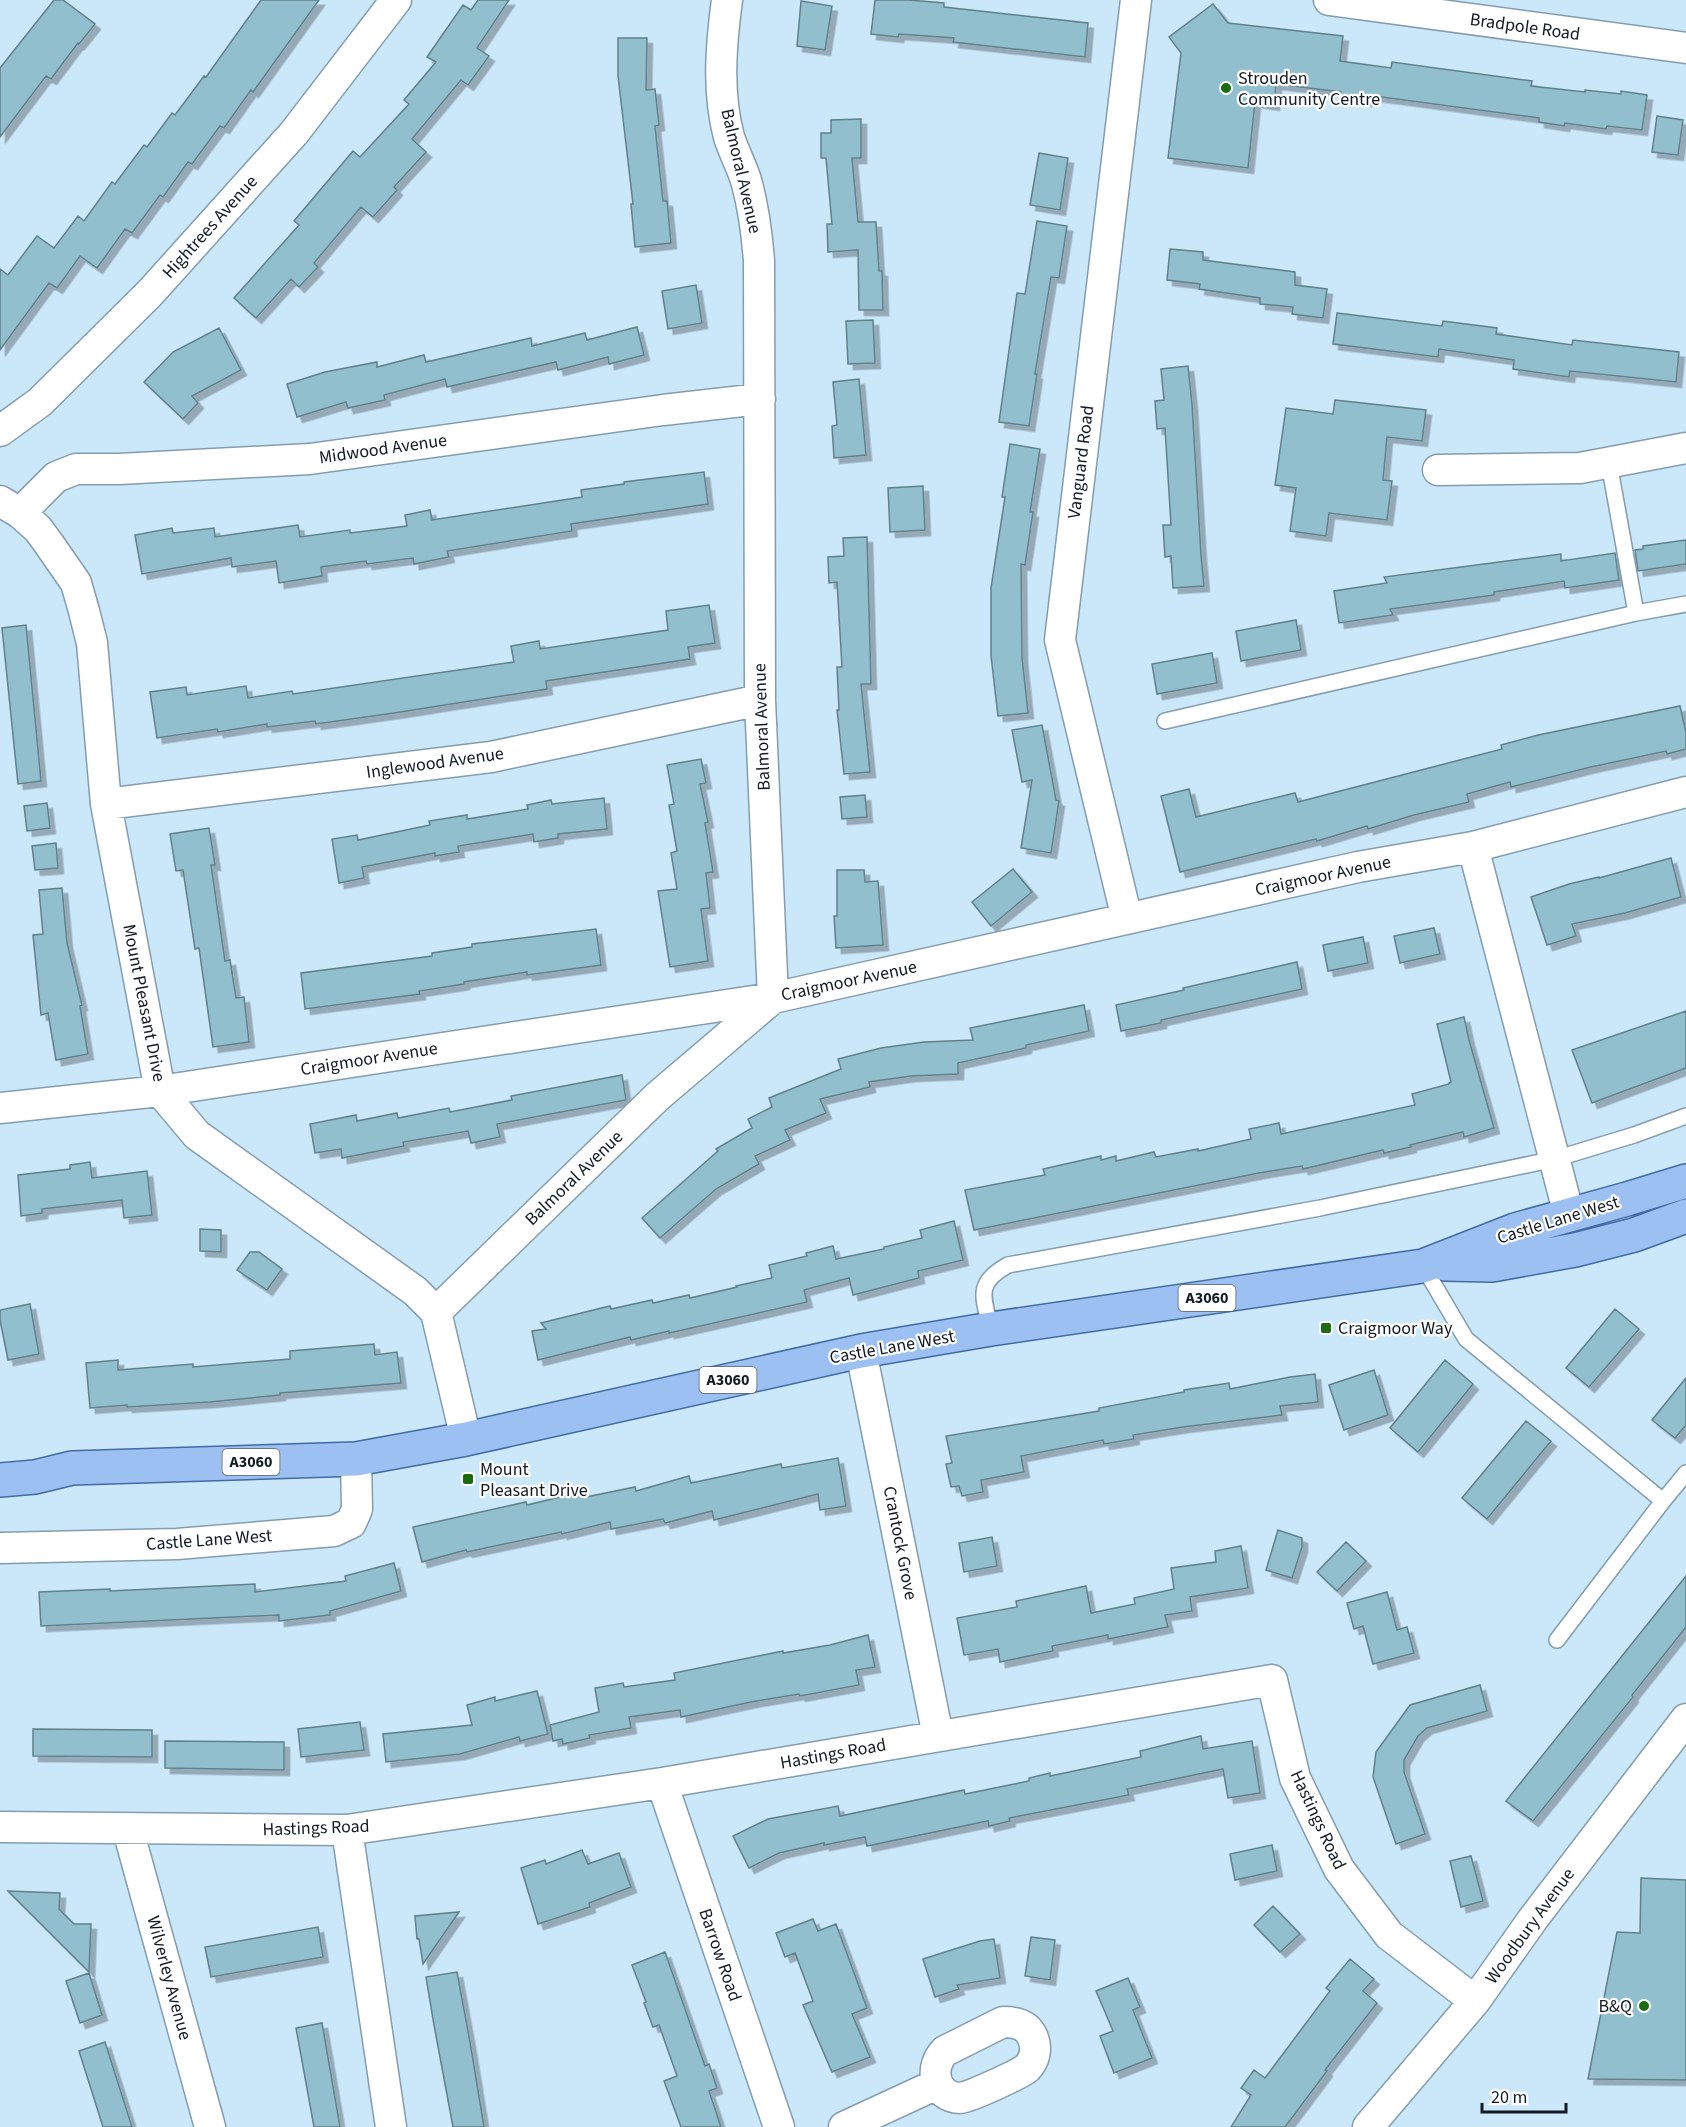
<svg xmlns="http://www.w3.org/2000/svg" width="1686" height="2127" viewBox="0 0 1686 2127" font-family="'Source Sans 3',sans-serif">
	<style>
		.building { fill: #92bfcd; stroke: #61818b; stroke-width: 1.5; filter: url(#shadow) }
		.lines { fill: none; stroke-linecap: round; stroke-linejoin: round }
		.lane-casing { stroke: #839dae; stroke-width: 18 }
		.street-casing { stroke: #839dae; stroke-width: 33 }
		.primary-casing { stroke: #426ba4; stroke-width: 36 }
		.lane { stroke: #fff; stroke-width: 15 }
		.street { stroke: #fff; stroke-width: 30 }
		.primary { stroke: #9dc0f2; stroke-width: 33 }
		.poi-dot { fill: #1c6b0e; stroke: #fff; stroke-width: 2 }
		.labels { text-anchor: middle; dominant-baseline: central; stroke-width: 4.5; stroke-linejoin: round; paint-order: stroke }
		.shield { fill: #fff; stroke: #585f64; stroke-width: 1.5 }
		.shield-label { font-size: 16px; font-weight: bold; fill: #111a21 }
		.street-label { font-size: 18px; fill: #111a21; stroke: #fff }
		.poi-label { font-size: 18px; fill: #111a21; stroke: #fff; text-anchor: start }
	</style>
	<defs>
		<filter id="shadow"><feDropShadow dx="5.5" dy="5.5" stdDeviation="0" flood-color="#0004"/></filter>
	</defs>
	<rect width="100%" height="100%" fill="#cbe7fa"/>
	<path class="building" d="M54 0H63L95 24 79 44 78 43 51 79 46 76 0 137V68Z
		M261 0H319L253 92 251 90 224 128 220 126 192 164 188 162 163 197 160 195 132 233 125 229 97 268 80 256 57 288 49 283 0 350V269L8 275 37 236 54 248 78 216 84 221 112 182 115 184 144 145 147 147 172 113 175 115 204 76 206 77Z
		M478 0H509L477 48 489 56 468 85 461 80 412 139 426 152 394 187 397 190 373 217 361 207 314 263 318 267 299 287 291 279 256 318 234 298 299 225 294 221 353 151 360 157 409 104 404 100 436 62 427 57 463 5 471 10Z
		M875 0H909L944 3V7L1088 23 1085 57 953 42 954 38 899 34 898 37 871 34Z
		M801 1 832 6 825 50 797 46Z
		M1213 4 1228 23 1343 36 1340 61 1391 68 1392 62 1532 81 1531 86 1585 92V90L1621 94V91L1647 95 1642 130 1607 126 1606 129 1565 123 1564 126 1539 122V118L1367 95 1366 101 1340 97 1341 92 1276 84 1274 105 1255 102 1248 168 1168 158 1181 53 1169 37Z
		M618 38H647L646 90 655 89 659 125 655 126 663 201H667L671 243 635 247 631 204H633L618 76Z
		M1657 116 1683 120 1678 155 1652 152Z
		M861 119V158H852L858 222H876L879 271H882L883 310H859L858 250 828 252 827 224H832L826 158H821V133H831V120Z
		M1039 153 1068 158 1060 210 1030 205Z
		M1037 221 1067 226 1059 278 1051 277 1035 374H1037L1029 426 999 422 1017 293 1025 294Z
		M1170 249 1203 252V260L1295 272V285L1327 289 1323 318 1292 314 1293 307 1260 304V298L1199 289 1200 284 1167 280Z
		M696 285 702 323 668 329 662 291Z
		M1337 313 1442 326 1443 321 1497 328 1496 334 1572 345 1573 340 1679 352 1676 382 1570 371 1569 377 1513 369 1514 360 1439 349 1438 357 1333 344Z
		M873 320 875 363 848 364 846 321Z
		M637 327 644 355 609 364 608 357 558 370 556 362 447 387 445 379 384 395 385 400 348 408 346 402 297 417 287 384 325 372 377 362V367L424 355 426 362 531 338 532 346 585 333 587 340Z
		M219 328 241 370 192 396 198 403 183 419 144 382 173 352Z
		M1188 366 1192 404 1201 555 1204 586 1173 588 1171 556 1165 557 1163 525H1171L1165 428 1157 429 1155 401 1164 400 1161 369Z
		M859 379 866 455 834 458 832 426 837 425 833 382Z
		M1335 400 1426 410 1422 441 1387 437 1383 480 1392 481 1387 520 1329 513 1326 536 1290 531 1296 488 1275 485 1286 408 1333 414Z
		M1010 444 1040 449 1030 512H1033L1025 565 1021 564 1022 657 1028 713 998 716 991 656V588L1005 497H1002Z
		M704 472 708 504 571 524 572 531 447 551 449 557 414 564 413 558 367 564 366 561 321 567 322 576 279 583 276 561 232 567 231 558 142 574 135 535 172 528 173 533 214 528 215 537 298 525 300 537 350 530V533L407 526 405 515 430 510 432 520 582 497 581 490 624 484V482Z
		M923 486 925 530 890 532 888 488Z
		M867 537 871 684H861L870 772 844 774 837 710H839L837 667H842L837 582 829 583 828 557 844 556 843 538Z
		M1686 540V564L1638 571 1635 550 1643 549V546Z
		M1615 553 1619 580 1565 588 1564 581 1494 592V595L1390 609 1393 615 1339 623 1334 591 1387 583 1384 577 1561 554V561Z
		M709 605 715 643 688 647 690 659 546 681 547 689 394 713 316 724 315 721 267 727V724L218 732 217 729 157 738 150 692 186 687 187 695 246 686 248 698 292 691 293 694 514 662 511 646 539 641 540 649 668 630 666 611Z
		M1296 620 1301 650 1241 661 1236 631Z
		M26 625 41 781 18 784 2 628Z
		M1212 653 1217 683 1157 694 1152 664Z
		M1680 706 1686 732V749L1667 754 1666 751 1591 767 1511 787 1510 782 1467 794 1469 802 1414 815 1368 829 1367 826 1317 841 1316 839 1180 872 1161 796 1189 789 1196 817 1295 793 1298 802 1502 749 1501 745 1538 735Z
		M1042 725 1056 800 1059 801 1051 853 1021 848 1032 780 1022 782 1012 730Z
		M701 759 706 783 700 784 708 822 705 823 713 872 706 873 710 908 701 909 708 961 670 967 658 891 677 889 671 853 677 851 669 805 674 804 667 765Z
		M865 795 867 817 842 819 840 797Z
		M604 798 607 829 558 834V838L534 842 533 834 458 846 459 852 435 856V853L362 867 364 878 339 883 332 839 357 835 358 840 430 825 429 821 467 815V819L528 809 527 805 551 800 552 804Z
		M47 803 50 828 27 831 24 806Z
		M209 828 215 865H211L225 961 230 960 236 998 244 997 249 1042 213 1047 199 948 195 949 183 870 176 871 170 834Z
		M56 843 58 868 35 870 32 846Z
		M1671 858 1681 897 1625 913 1572 924 1576 936 1547 945 1531 897 1569 884 1599 877V878Z
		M1013 869 1032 892 991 926 972 902Z
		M837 870H864L865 882 878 881 883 945 836 948 834 916H837Z
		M62 888 67 943 82 1005 80 1006 88 1054 56 1060 48 1013 41 1015 33 935 43 934 39 890Z
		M1434 928 1440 954 1400 963 1394 936Z
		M596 929 601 965 527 975V972L464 982V984L419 991 420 994 305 1009 301 973 432 956V953L472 947V944Z
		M1363 937 1368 963 1328 971 1323 945Z
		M1297 962 1302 989 1161 1020V1023L1121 1031 1116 1005 1184 990 1183 988Z
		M1084 1005 1089 1031 1026 1045V1048L958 1063V1074L911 1076 869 1082 870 1087 820 1099 826 1113 785 1130 790 1140 755 1156 759 1164 716 1189 660 1238 642 1218 718 1151 716 1149 752 1128 748 1119 772 1107 769 1098 841 1069 838 1059 881 1048 924 1042 973 1040 970 1028Z
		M1686 1011V1068L1592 1103 1572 1050Z
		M1464 1017 1469 1040 1494 1128 1464 1137 1463 1132 1410 1145 1411 1147 1384 1153 1383 1150 1303 1169 1302 1166 1259 1173 974 1230 965 1190 1045 1175 1043 1169 1101 1156V1160L1116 1156V1161L1154 1152 1156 1157 1198 1149V1151L1251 1139 1249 1129 1279 1123 1281 1134 1415 1105 1412 1094 1449 1084V1083L1451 1082 1437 1024Z
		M622 1075 626 1100 497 1124 500 1137 471 1143 468 1131 403 1142 404 1146 342 1158 341 1149 315 1153 310 1124 356 1115 357 1121 397 1113 398 1118 449 1108 450 1112 512 1100 511 1096Z
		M90 1162 92 1178 147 1171 152 1215 124 1218 122 1200 42 1209V1213L21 1216 18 1175 70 1169V1165Z
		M954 1221 963 1260 918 1271 919 1278 853 1295 849 1278 804 1290 807 1302 669 1333V1331L631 1340 630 1337 538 1360 532 1331 546 1329 541 1323 610 1306 611 1309 652 1300 653 1303 689 1295 690 1298 737 1287 736 1286 772 1278 769 1265 807 1256 806 1253 833 1246 836 1259 884 1249V1247L922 1238 920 1230Z
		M200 1229 221 1230V1252L200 1251Z
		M250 1252H259L282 1269 267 1290 237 1270Z
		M30 1304 39 1354 8 1360 0 1320V1310Z
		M1615 1309 1639 1329 1589 1387 1566 1368Z
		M374 1344 375 1355 397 1352 401 1383 280 1393V1395L210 1402 127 1407V1405L90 1408 86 1363 118 1360V1370L193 1364V1367L290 1359V1351Z
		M1445 1360 1473 1384 1418 1452 1390 1428Z
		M1374 1370 1388 1415 1344 1430 1329 1385Z
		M1315 1374 1318 1402 1280 1406 1282 1415 1183 1427 1133 1435 1134 1439 1104 1444 1103 1440 1021 1456 1024 1472 981 1480 983 1492 962 1496 959 1486 951 1487 946 1464 952 1463 946 1436 1099 1411V1408L1184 1392V1390L1229 1383 1230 1389 1290 1377Z
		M1686 1378V1425L1675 1438 1652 1420Z
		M1526 1421 1551 1441 1487 1519 1462 1498Z
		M838 1458 846 1506 820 1510 818 1494 714 1520 712 1511 665 1523 663 1519 611 1529 610 1522 562 1534 561 1532 467 1552 466 1550 422 1562 413 1527 526 1502 527 1505 585 1491 586 1497 635 1487 636 1491 689 1476 691 1483 781 1464 782 1468Z
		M1278 1530 1302 1538V1547L1292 1578 1266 1570Z
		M992 1537 997 1566 964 1572 959 1543Z
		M1346 1542 1366 1561 1337 1591 1317 1572Z
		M1241 1546 1248 1588 1190 1597 1192 1611 1165 1615 1168 1627 1108 1639V1635L1052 1646 1053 1651 1000 1662 998 1649 964 1655 957 1618 1017 1607 1016 1601 1086 1586 1091 1613 1135 1604 1134 1598 1174 1589 1171 1568 1216 1562 1215 1551Z
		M394 1563 401 1591 330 1611V1615L279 1621V1615L41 1626 39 1592 110 1589V1591L255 1584V1592L346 1581 345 1576Z
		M1686 1576V1627L1632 1695 1633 1697 1533 1821 1506 1801Z
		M1387 1592 1397 1630 1407 1627 1414 1653 1373 1664 1363 1626 1354 1629 1347 1603Z
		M868 1635 875 1667 856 1670 859 1685 800 1696 799 1694 751 1702 681 1717 680 1710 629 1717 631 1728 589 1735 590 1738 563 1744 562 1739 553 1741 550 1725 599 1712 595 1688 623 1683 624 1687 675 1680 674 1673 783 1651V1653L830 1645Z
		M1480 1685 1487 1711 1427 1728 1418 1736 1404 1760V1772L1425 1834 1396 1844 1373 1777 1376 1752 1410 1705Z
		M537 1691 548 1734 520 1741 519 1737 460 1754 386 1762 383 1734 472 1725 467 1705 495 1697V1701Z
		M360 1722 364 1750 301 1757 298 1729Z
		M33 1729 152 1730V1757L33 1756Z
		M1201 1736 1203 1749 1252 1741 1260 1793 1228 1798 1223 1769 1127 1789 1129 1795 1009 1818 1010 1821 989 1826 988 1821 867 1846 865 1837 824 1845V1843L779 1853 749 1868 733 1836 768 1819 838 1806 840 1816 964 1790 965 1794 1029 1781V1778L1050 1773V1776L1141 1757 1140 1751Z
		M165 1741 284 1742V1770L165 1768Z
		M1272 1845 1277 1871 1235 1880 1230 1854Z
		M582 1850 588 1864 619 1853 631 1887 589 1903 590 1907 538 1924 521 1868 545 1860 546 1864Z
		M1471 1856 1483 1901 1461 1907 1450 1861Z
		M1641 1878 1686 1880V2080L1588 2079 1617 1932 1640 1933Z
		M8 1891 60 1893 59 1909 74 1924H91L89 1972Z
		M1273 1906 1300 1934 1280 1952 1254 1925Z
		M459 1912 423 1964 419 1939H417L415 1916Z
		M813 1919 818 1931 836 1924 867 2008 852 2014 870 2057 832 2072 803 2005 813 2001 795 1953 785 1957 776 1933Z
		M318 1927 323 1957 211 1977 205 1947Z
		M1031 1937 1055 1940 1050 1980 1025 1976Z
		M994 1939 1000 1978 957 1985 959 1989 935 1997 923 1959 980 1941Z
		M665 1952 705 2066 709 2064 717 2088 709 2091 721 2127H681L664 2081 677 2076 659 2025 653 2027 644 2003 646 2002 632 1965Z
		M1350 1959 1374 1979 1363 1991 1377 2003 1325 2070 1327 2071 1285 2127H1231L1251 2095 1241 2088 1254 2070 1265 2078 1330 1991 1326 1988Z
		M457 1972 470 2042 484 2127H453L434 2025 426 1977Z
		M89 1973 102 2015 80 2023 66 1981Z
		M1128 1978 1140 2007 1133 2010 1152 2058 1114 2073 1100 2036 1113 2031 1096 1991Z
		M322 2023 340 2127H314L296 2028Z
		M105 2042 132 2127H103L79 2051Z"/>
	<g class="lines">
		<defs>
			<path id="lane" d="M1609 463 1636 613
				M1165 721 1636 613 1686 604
				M1423 1266 1466 1339 1663 1501 1557 1640
				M991 1329C983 1297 975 1283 1008 1265L1320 1208 1555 1159 1634 1135 1686 1116
				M1663 1501 1686 1473"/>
			<path id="street" d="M1329 0 1686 48
				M0 431 40 402 150 293 294 133 396 0
				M1438 470 1580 468 1686 448
				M0 501 20 513 38 529 49 544 76 583 84 611 92 643 106 804 160 1091 197 1135 415 1291 436 1312 466 1439
				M20 513 56 477 76 469H119L310 459 663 410 760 399
				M106 804 491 757 760 700
				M1473 847 1569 1215
				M1127 919 1060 640 1136 0
				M0 1108 160 1091 773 998 1358 867 1473 847 1686 792
				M436 1312 657 1097 773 998 760 700 759 261C757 235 754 210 747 184 743 168 734 153 729 137 717 92 721 45 727 0
				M861 1351 938 1736
				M0 1548 177 1544 334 1531 351 1523 357 1509 356 1459
				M662 1783 779 2127
				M0 1827 347 1830 662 1783 1272 1680 1295 1778 1339 1869 1389 1935 1475 2001
				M128 1830 210 2127
				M347 1830 391 2127
				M1003 2022C1016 2022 1028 2025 1033 2038 1037 2048 1035 2060 1027 2068 1020 2074 968 2098 960 2098 933 2097 929 2067 945 2051Z
				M844 2127 937 2084
				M1368 2127 1475 2001 1533 1919 1686 1719"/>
			<path id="primary" d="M1445 1264 1492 1265 1575 1250 1634 1235 1686 1216
				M0 1480 35 1477 72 1468 356 1459 466 1439 861 1351 991 1329 1423 1266 1515 1230 1627 1199 1686 1181"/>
		</defs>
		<use href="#lane" class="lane-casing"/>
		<use href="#street" class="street-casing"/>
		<use href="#primary" class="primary-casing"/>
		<use href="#lane" class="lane"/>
		<use href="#street" class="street"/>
		<use href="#primary" class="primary"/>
	</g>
	<g class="poi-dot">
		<circle cx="1226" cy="88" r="6"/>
		<rect x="1320" y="1322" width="12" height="12" rx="3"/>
		<rect x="462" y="1473" width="12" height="12" rx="3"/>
		<circle cx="1644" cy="2006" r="6"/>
	</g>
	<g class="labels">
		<g class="shield">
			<rect x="1178.5" y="1285" width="57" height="26" rx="4.5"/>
			<rect x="699.5" y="1367" width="57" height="26" rx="4.5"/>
			<rect x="222.5" y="1449" width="57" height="26" rx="4.5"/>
		</g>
		<g class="shield-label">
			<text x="1207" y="1298">A3060</text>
			<text x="728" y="1380">A3060</text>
			<text x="251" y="1462">A3060</text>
		</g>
		<g class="street-label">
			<text transform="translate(1525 27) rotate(8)">Bradpole Road</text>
			<text transform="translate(741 171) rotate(77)">Balmoral Avenue</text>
			<text transform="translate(210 227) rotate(-48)">Hightrees Avenue</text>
			<text transform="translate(383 449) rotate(-8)">Midwood Avenue</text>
			<text transform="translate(1081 462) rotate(-83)">Vanguard Road</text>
			<text transform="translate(762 727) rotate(-92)">Balmoral Avenue</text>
			<text transform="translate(435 763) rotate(-8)">Inglewood Avenue</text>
			<text transform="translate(1323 876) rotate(-12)">Craigmoor Avenue</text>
			<text transform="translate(849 981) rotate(-12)">Craigmoor Avenue</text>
			<text transform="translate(144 1003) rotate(79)">Mount Pleasant Drive</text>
			<text transform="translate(369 1059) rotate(-9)">Craigmoor Avenue</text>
			<text transform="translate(574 1178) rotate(-44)">Balmoral Avenue</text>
			<text transform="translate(1558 1220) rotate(-17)">Castle Lane West</text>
			<text transform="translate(892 1347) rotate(-10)">Castle Lane West</text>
			<text transform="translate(209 1540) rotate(-4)">Castle Lane West</text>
			<text transform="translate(900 1543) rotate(79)">Crantock Grove</text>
			<text transform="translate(833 1754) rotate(-10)">Hastings Road</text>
			<text transform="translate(1318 1820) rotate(65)">Hastings Road</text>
			<text transform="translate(316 1828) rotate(-2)">Hastings Road</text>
			<text transform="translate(1530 1926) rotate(-54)">Woodbury Avenue</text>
			<text transform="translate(720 1955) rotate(71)">Barrow Road</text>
			<text transform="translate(169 1978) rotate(75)">Wilverley Avenue</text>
		</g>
		<g class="poi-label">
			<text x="1238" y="78">Strouden<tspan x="1238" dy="21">Community Centre</tspan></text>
			<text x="1338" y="1328">Craigmoor Way</text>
			<text x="480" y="1469">Mount<tspan x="480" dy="21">Pleasant Drive</tspan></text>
			<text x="1632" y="2006" text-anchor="end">B&amp;Q</text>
		</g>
	</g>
	<path d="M1482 2103v9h84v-9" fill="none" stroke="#111a21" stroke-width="3"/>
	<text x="1491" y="2103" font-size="18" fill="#111a21" stroke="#ffffff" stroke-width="4.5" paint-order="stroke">20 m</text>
</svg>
